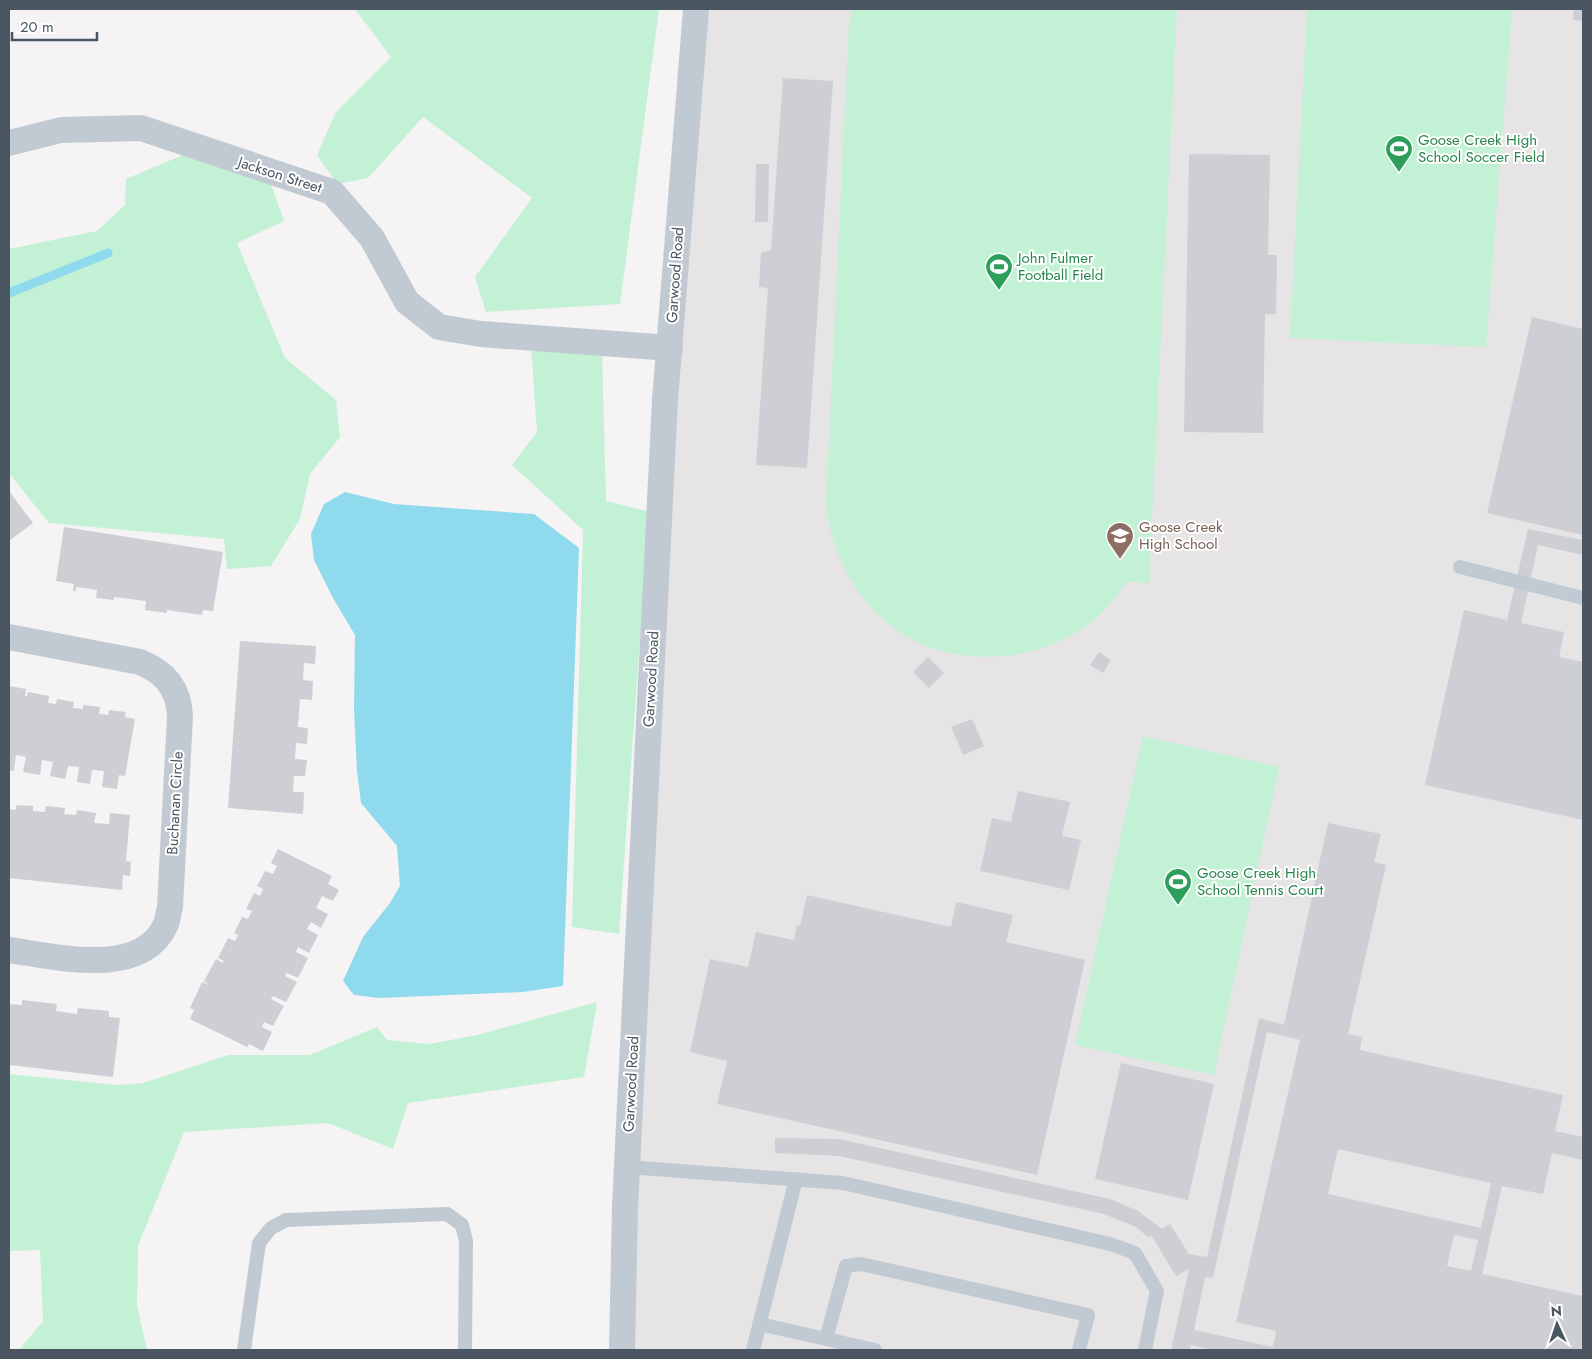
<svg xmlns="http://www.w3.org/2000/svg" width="1592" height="1359" viewBox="0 0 1592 1359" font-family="Jost,sans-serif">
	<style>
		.education { fill: #e6e4e5 }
		.green { fill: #c3f1d5 }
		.water { fill: #90daee }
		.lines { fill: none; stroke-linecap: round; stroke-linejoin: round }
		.stream { stroke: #90daee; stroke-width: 9 }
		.building { fill: #cdcfd5; fill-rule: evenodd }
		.service { stroke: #c1cad2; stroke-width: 14 }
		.minor { stroke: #c1cad2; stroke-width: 26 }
		.labels { text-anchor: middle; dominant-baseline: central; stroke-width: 4; stroke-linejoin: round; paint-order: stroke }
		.leisure-label { font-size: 15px; fill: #27864d; stroke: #fff; text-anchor: start }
		.street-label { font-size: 15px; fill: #4a5661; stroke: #fff }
		.education-label { font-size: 15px; fill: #785e54; stroke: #fff; text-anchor: start }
	</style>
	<rect width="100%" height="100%" fill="#f5f3f3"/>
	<path class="education" d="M696 9H1583V1350H622Z"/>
	<path class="green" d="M355 9H659L620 304 486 312 475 277 532 198 423 117 368 178 337 184 317 155 336 112 391 57Z
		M852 9H1177L1149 583 1126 582C1084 655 978 678 906 636 860 609 829 553 826 501L849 25Z
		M1307 9H1512L1486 347 1290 338Z
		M185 154 271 184 284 221 237 243 285 358 336 400 340 437 310 474 300 519 271 566 227 569 224 539 49 523 9 473V249L97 231 125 205 126 179Z
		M531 346 602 353 606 501 649 512 619 934 572 927 583 530 512 465 537 432Z
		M1143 736 1279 767 1214 1075 1075 1045Z
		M597 1002 584 1077 408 1103 393 1149 328 1123 184 1132 138 1246 137 1306 147 1350H19L43 1321 40 1250 9 1251V1074L116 1085 143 1083 228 1055H310L377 1027 387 1040 430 1044 477 1035Z"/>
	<path class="water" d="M345 492 394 504 534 514 579 548 563 986 523 992 379 998 354 995 343 981 363 937 390 903 400 886 397 846 361 803 357 771 354 709 355 635 333 598 314 560 311 534 324 504Z"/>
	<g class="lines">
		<path class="stream" d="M9 293 108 253"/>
	</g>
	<path class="building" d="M1574 9H1583V21L1573 20Z
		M783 78 833 81 807 468 756 465 768 288 759 287 761 253 771 250Z
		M1189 154 1270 155 1268 255H1277L1276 314H1265L1263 433 1184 432Z
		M756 164H769L768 222H755Z
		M1532 317 1583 329V535L1487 513Z
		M9 491 33 523 9 541Z
		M64 527 223 552 213 611 203 610 202 615 167 610V613L145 610 146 601 114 597V600L96 598 97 590 76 587V591H73L74 584 56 581Z
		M1528 529 1583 540V555L1538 545 1521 623 1564 632 1559 657 1583 662V820L1425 785 1464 610 1507 620Z
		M240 641 316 646 315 664 304 663 303 680 313 681 312 700 300 699 298 727 308 728 307 744 296 743 295 759 307 760 305 776H294L293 792H304L303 814 228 808Z
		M1099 652 1111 660 1103 673 1090 665Z
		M928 657 944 673 929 688 913 672Z
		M9 686 26 689 25 696H27L28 692 49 696 48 703 56 704 57 699 74 702 73 708 83 709V705L100 707 99 714 108 715 109 710 126 712 125 717 135 719 125 776 119 775 117 789 102 787 104 771 92 770 90 784 77 782 79 767 68 766 65 779 50 776 53 762 42 760 40 775 23 772 26 757 16 755 14 771 9 770Z
		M972 719 984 746 963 755 951 727Z
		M1018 791 1070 802 1062 836 1081 840 1069 890 980 871 992 818 1011 822Z
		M16 805 33 806V811L45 812 46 806 65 808 64 814 76 815 77 810 96 813 94 823 109 824 110 813 130 815 126 861 131 862 130 876 123 875 122 890 9 878V809L16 810Z
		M1328 823 1381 834 1374 862 1386 865 1348 1034 1362 1037 1360 1050 1563 1095 1555 1131 1583 1137V1160L1552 1153 1543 1194 1502 1186 1482 1274 1583 1296V1350H1212L1191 1345 1190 1350H1171L1189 1269 1176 1276 1151 1235 1148 1237 1136 1227 1104 1214 839 1156 775 1153V1138L839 1139 1110 1199 1138 1211 1162 1229 1170 1224 1189 1254 1207 1257 1259 1018 1284 1025ZM1267 1032 1300 1040 1236 1322 1276 1331 1273 1347 1194 1330 1205 1277 1213 1278ZM1338 1149 1491 1183 1481 1228 1328 1194ZM1454 1235 1478 1240 1471 1271 1447 1266Z
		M278 849 332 876 328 884 339 890 333 901 322 896 316 908 328 914 321 928 311 922 307 929 318 935 309 953 298 947 296 952 308 958 298 978 287 973 285 976 297 982 286 1002 273 996 271 999 284 1006 273 1026 264 1022 262 1027 272 1032 263 1051 249 1044 247 1047 190 1019 194 1010 190 1008 202 982 209 985 204 981 216 959 223 963 224 961 218 958 228 938 235 941 238 935 234 933 242 917 248 919 252 911 246 909 254 893 260 896 263 889 257 886 265 871 273 874 277 866 271 863Z
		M807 895 951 927 956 902 1013 915 1006 942 1085 960 1037 1175 717 1104 727 1061 690 1052 710 959 748 967 756 932 794 940 797 925 800 926Z
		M22 1000 57 1004 56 1011 77 1014 78 1008 109 1011V1017L120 1018 113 1077 9 1065V1004L22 1005Z
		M1121 1063 1214 1084 1188 1200 1095 1179Z"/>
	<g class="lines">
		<path class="service" d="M1460 567 1583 598
			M627 1167 843 1183 1110 1244 1135 1253 1157 1291 1145 1350
			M759 1324 826 1339
			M244 1350 259 1243 271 1228 286 1220 447 1214 462 1225 466 1241 465 1350
			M753 1350 796 1179
			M875 1350 826 1339 846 1266 861 1264 1088 1315 1079 1350"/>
		<path class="minor" d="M9 143 61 130 141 128 332 192 372 238 407 302 439 327 481 334 670 348
			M9 637 140 662C165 672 179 689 180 716L170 907C168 913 168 921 165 926 140 979 53 956 9 950
			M622 1350 625 1206 665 400 696 9"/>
	</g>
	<defs>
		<symbol id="stadium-pin" viewBox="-11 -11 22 30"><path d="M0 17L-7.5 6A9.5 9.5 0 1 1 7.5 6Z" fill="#2e9e5b" stroke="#fff"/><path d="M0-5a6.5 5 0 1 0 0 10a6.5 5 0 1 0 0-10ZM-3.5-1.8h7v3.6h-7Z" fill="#fff"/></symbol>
		<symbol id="school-pin" viewBox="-11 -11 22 30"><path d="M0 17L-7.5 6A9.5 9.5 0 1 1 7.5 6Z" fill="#8d6e63" stroke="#fff"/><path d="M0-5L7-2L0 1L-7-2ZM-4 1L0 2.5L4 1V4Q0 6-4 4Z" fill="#fff"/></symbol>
	</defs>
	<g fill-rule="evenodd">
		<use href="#stadium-pin" x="1383" y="133" width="32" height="43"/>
		<use href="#stadium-pin" x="983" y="251" width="32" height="43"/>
		<use href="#school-pin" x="1104" y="520" width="32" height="43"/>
		<use href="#stadium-pin" x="1162" y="866" width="32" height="43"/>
	</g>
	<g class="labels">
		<g class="leisure-label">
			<text x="1418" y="140">Goose Creek High<tspan x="1418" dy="17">School Soccer Field</tspan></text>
			<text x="1018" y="258">John Fulmer<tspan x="1018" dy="17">Football Field</tspan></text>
			<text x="1197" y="873">Goose Creek High<tspan x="1197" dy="17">School Tennis Court</tspan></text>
		</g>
		<g class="street-label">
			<text transform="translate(280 175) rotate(18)">Jackson Street</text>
			<text transform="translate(675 275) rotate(-86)">Garwood Road</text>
			<text transform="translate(651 679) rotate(-87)">Garwood Road</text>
			<text transform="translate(175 803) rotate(-87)">Buchanan Circle</text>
			<text transform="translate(631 1084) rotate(-87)">Garwood Road</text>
		</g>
		<g class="education-label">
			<text x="1139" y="527">Goose Creek<tspan x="1139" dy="17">High School</tspan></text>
		</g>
	</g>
	<rect width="1592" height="1359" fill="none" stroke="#4a5661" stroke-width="20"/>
	<g transform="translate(1557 1324) rotate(357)" stroke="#ffffff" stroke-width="4" paint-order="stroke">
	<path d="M0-4L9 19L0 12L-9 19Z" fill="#4a5661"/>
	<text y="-8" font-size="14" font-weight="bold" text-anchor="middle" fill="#4a5661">N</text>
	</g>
	<path d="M12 32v8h85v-8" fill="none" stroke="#4a5661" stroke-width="2.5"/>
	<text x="20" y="32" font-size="15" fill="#4a5661" stroke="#ffffff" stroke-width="4" paint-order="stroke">20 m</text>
</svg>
